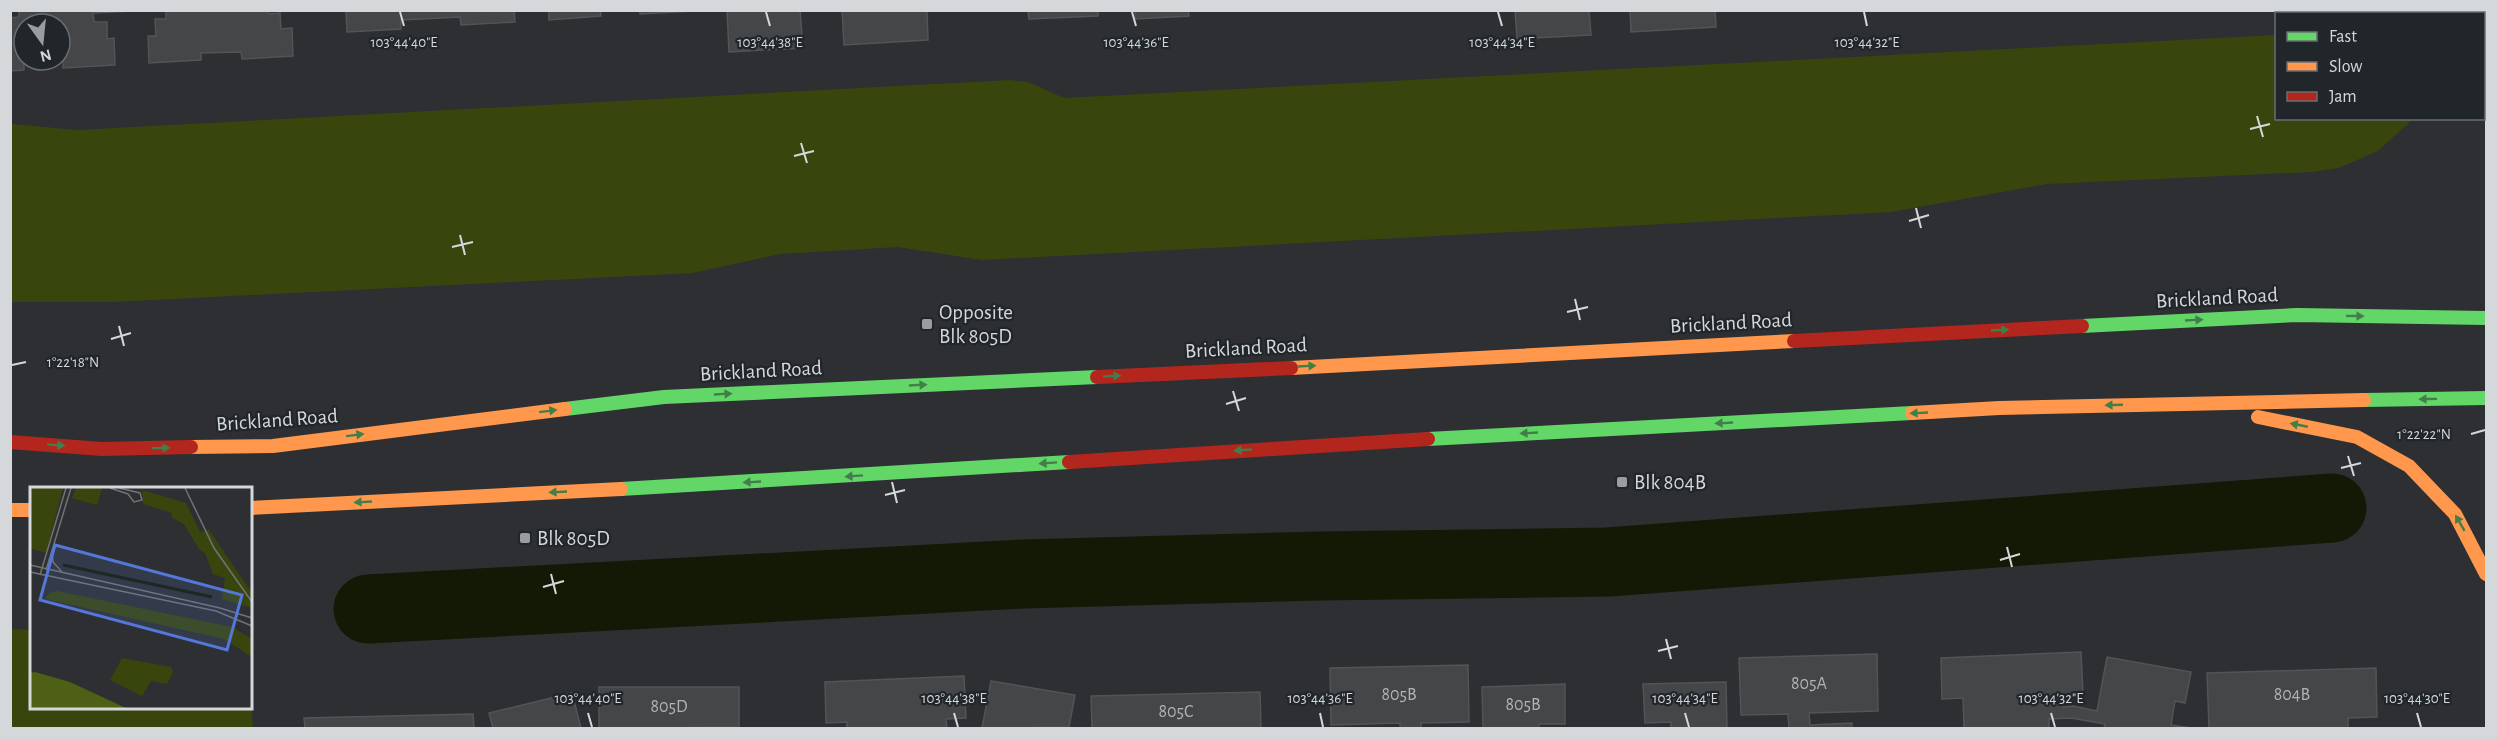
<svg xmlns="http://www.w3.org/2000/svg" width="2497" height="739" viewBox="0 0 2497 739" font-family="'Alegreya Sans',sans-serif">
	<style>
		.green { fill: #38460e }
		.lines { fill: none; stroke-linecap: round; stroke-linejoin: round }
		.river { stroke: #131905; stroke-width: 69 }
		.building { fill: #444648; stroke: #525457; stroke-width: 1.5; fill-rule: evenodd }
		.fast { stroke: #63d668; stroke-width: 14 }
		.slow { stroke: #ff974d; stroke-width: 14 }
		.jam { stroke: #b3261e; stroke-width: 14 }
		.oneway { fill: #427e49 }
		.ticks { fill: none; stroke: #d5d8db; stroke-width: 2 }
		.poi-dot { fill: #9a9da0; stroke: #21262a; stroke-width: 2 }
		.labels { text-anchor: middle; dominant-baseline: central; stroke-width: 4.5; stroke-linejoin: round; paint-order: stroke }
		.number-label { font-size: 18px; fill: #b1b4b6 }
		.street-label { font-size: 21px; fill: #d5d8db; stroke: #21262a }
		.poi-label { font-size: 21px; fill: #d5d8db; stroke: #21262a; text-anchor: start }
		.inset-river { fill: none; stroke: #131905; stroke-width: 3 }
		.inset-road { fill: none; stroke: #707376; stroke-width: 1.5 }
		.view { fill: #5477d9; fill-opacity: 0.15; stroke: #5477d9; stroke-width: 3 }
		.inset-edge { fill: none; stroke: #d5d8db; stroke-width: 3 }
		.ticks-label { font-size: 15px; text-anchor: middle; fill: #d5d8db; stroke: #21262a; stroke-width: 4.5; stroke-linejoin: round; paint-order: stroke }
	</style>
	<rect width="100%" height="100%" fill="#2d2f32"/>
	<path class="green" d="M2276 35V118L2413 119 2378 151 2339 168 2311 172 2047 184 1891 212 982 260 898 247 780 254 692 273 112 302H11V124L77 130 1010 80 1028 82 1064 98Z
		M10 629 31 630 32 708H250L251 704 253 728H11Z"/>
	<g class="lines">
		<path class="river" d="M368 609 1023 574 1319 566 1608 562 2332 508"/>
	</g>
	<path class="building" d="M19 10H152L93 13 94 22H107V39L114 38 115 65 63 68V61L24 63V70L10 71V18L19 17ZM24 24H60V60H24Z
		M166 10H268L269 14 280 13 281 29 292 28 293 56 242 59 241 52 201 53V60L149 63 148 36H156L155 19H166Z
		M346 10H514L515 22 461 25 460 17 401 20V29L347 32Z
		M549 10H600L601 16 549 20Z
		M640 10H693V11L640 14Z
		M727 10H800L803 48 729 52Z
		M842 10H927L928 40 844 45Z
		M1028 10H1098V16L1029 19Z
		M1135 10H1188L1189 16 1135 19Z
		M1515 10H1589L1591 35 1517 39Z
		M1630 10H1715L1716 27 1631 32Z
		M2081 652 2083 694 2063 695V707L2073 706 2097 711 2107 657 2191 672 2185 703 2175 701 2171 725 2191 728H2104L2105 724 2071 718 2049 719V728H1964L1963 698 1942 699 1941 658Z
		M1877 654 1878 711 1809 713 1810 725 1852 723V728H1789L1788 714 1741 715 1739 658Z
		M1468 665 1469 722 1421 723V728H1400V723L1331 725 1330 668Z
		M2376 668 2377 717 2348 718V728H2209L2207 673Z
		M964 676 966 718 946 719 947 728H847V722L826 723 825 682Z
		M991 681 1075 695 1069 727 982 728Z
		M1726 682 1727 728H1671V722L1645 723 1643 684Z
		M1565 684V724H1539V728H1483L1482 687Z
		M599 687H739V727L599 728Z
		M1260 692 1261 728H1092L1091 696Z
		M572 693 581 728H493L489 713Z
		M473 714 474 728H305L304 718Z"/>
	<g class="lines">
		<path class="fast" d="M2082 326 2297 315 2486 318
			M2364 400 2486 398
			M565 409 664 397 1097 377
			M1428 439 1912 413
			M621 489 1069 462"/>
		<path class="slow" d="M1291 368 1794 341
			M1912 413 1999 408 2364 400
			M2258 417 2357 437 2409 466 2455 514 2486 574
			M191 447 273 446 565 409
			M250 508 621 489
			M10 510H32"/>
		<path class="jam" d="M1794 341 2082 326
			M1097 377 1291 368
			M10 442 102 449 191 447
			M1069 462 1428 439"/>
	</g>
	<defs><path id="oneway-solid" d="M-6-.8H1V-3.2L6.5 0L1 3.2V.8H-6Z" transform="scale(1.5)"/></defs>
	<g class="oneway">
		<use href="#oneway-solid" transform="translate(2355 316) rotate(1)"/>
		<use href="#oneway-solid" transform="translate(2194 320) rotate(-3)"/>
		<use href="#oneway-solid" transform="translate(2000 330) rotate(-3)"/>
		<use href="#oneway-solid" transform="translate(1307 366) rotate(-3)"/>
		<use href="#oneway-solid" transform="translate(1112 376) rotate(-3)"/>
		<use href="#oneway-solid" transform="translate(918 385) rotate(-3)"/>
		<use href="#oneway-solid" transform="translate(723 394) rotate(-3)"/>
		<use href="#oneway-solid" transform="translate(2428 399) rotate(179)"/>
		<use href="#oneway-solid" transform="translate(2114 405) rotate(178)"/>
		<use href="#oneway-solid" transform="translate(548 411) rotate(-7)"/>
		<use href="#oneway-solid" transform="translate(1919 413) rotate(177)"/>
		<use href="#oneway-solid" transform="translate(1724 423) rotate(177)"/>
		<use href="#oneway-solid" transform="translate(2299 425) rotate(-169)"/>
		<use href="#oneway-solid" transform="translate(1529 433) rotate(177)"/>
		<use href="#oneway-solid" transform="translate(355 435) rotate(-7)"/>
		<use href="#oneway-solid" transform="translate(56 445) rotate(4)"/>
		<use href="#oneway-solid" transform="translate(161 448) rotate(-1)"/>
		<use href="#oneway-solid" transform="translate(1243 450) rotate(176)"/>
		<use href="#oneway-solid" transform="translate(1048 463) rotate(176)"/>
		<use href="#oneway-solid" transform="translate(854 476) rotate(176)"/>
		<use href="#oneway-solid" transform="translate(752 482) rotate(177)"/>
		<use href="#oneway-solid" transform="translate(558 492) rotate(177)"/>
		<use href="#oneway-solid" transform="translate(363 502) rotate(177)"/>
		<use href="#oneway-solid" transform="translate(2460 523) rotate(-120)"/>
	</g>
	<path class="ticks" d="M400 12 404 26M766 12 770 26M1132 12 1136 26M1498 12 1502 26M1864 12 1867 26M2257 116 2263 137M2250 129 2270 124M801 143 807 163M794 156 814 151M1916 208 1921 228M1909 221 1929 215M460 235 465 255M452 247 473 242M1575 299 1580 320M1567 312 1588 307M119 326 124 346M111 339 131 333M12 365 26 362M1233 391 1239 411M1226 404 1246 398M2471 434 2485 430M2348 456 2354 476M2341 468 2361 463M892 482 897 503M885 495 905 490M2007 547 2012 567M2000 560 2020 554M551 574 556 594M543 587 564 581M1666 639 1671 659M1658 651 1678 646M588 713 592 727M954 713 958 727M1320 713 1323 727M1685 713 1689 727M2051 713 2055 727M2417 713 2421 727"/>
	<g class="poi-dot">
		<rect x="921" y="318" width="12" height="12" rx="3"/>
		<rect x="1616" y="476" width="12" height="12" rx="3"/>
		<rect x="519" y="532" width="12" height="12" rx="3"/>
	</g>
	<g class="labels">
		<g class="number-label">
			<text x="1809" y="684">805A</text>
			<text x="1399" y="695">805B</text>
			<text x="2292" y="695">804B</text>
			<text x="1523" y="705">805B</text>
			<text x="669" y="707">805D</text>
			<text x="1176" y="712">805C</text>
		</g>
		<g class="street-label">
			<text transform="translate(2217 298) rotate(-3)">Brickland Road</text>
			<text transform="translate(1731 323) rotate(-3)">Brickland Road</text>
			<text transform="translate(1246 348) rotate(-3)">Brickland Road</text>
			<text transform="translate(761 371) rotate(-3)">Brickland Road</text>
			<text transform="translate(277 420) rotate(-4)">Brickland Road</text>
		</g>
		<g class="poi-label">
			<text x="939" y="312">Opposite<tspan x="939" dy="24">Blk 805D</tspan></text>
			<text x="1634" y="482">Blk 804B</text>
			<text x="537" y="538">Blk 805D</text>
		</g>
	</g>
	<g transform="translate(30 487)">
		<rect width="222" height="222" fill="#2d2f32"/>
		<path d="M0 1H33L16 66 0 61ZM46 1H72L67 18 42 11ZM112 3 156 16 170 45 179 43 222 106V121L192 112 195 91 183 87 175 66 169 62 154 37 141 30 142 26 113 17ZM27 104 202 140 222 152V170L194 152 15 112 19 106ZM92 171 141 180 143 185 137 197 121 194 112 209 80 193Z" fill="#38460e"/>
		<path d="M5 185 40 195 96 221H0V186Z" fill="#4d6015"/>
		<path class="inset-river" d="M33 78 182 110"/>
		<path class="inset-road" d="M80 1 98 7 104 15 112 13 110 6 89 1M155 1 184 61 222 115M22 63 23 75 32 85M0 78 190 121 222 131M16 83 41 1M0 85 186 124 222 139M10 88 36 1"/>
		<path class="view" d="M25 58 212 108 197 163 10 113Z"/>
		<rect width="222" height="222" class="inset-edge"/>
	</g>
	<g class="ticks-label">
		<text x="404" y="47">103°44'40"E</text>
		<text x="770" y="47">103°44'38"E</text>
		<text x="1136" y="47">103°44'36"E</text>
		<text x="1502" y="47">103°44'34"E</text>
		<text x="1867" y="47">103°44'32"E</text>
		<text x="73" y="367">1°22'18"N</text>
		<text x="2424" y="439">1°22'22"N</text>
		<text x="588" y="703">103°44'40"E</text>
		<text x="954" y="703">103°44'38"E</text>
		<text x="1320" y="703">103°44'36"E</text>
		<text x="1685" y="703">103°44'34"E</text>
		<text x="2051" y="703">103°44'32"E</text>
		<text x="2417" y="703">103°44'30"E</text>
	</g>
	<rect width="2497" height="739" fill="none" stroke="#d5d8db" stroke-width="24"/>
	<rect x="2275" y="12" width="210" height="108" fill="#21262a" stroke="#696d71" stroke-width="1.5"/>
	<rect x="2287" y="32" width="30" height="9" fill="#63d668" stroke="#696d71" stroke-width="1.5"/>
	<text x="2329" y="42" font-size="18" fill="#d5d8db">Fast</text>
	<rect x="2287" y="62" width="30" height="9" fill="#ff974d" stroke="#696d71" stroke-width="1.5"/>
	<text x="2329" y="72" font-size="18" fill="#d5d8db">Slow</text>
	<rect x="2287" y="92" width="30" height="9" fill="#b3261e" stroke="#696d71" stroke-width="1.5"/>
	<text x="2329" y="102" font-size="18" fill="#d5d8db">Jam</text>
	<g transform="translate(42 42) rotate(165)"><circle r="28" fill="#21262a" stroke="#696d71" stroke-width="1.5"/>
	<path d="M0-4.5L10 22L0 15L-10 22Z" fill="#9a9da0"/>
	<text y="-9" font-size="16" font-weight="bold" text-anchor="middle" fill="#d5d8db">N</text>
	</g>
</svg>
